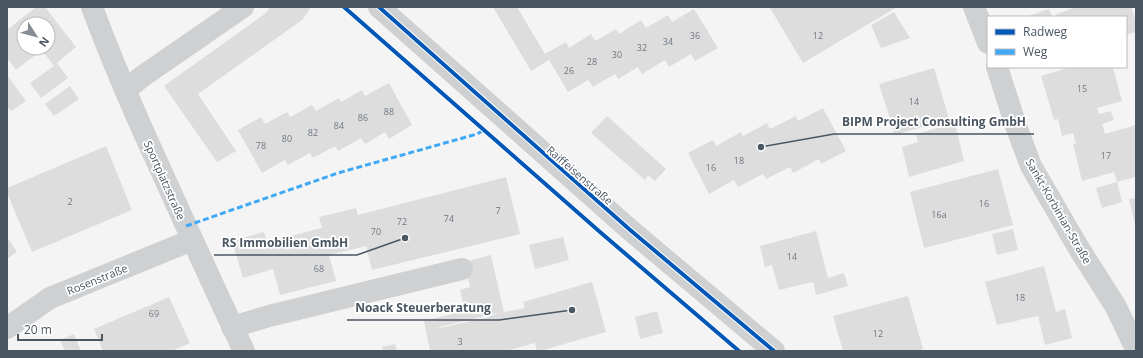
<svg xmlns="http://www.w3.org/2000/svg" width="1143" height="358" viewBox="0 0 1143 358" font-family="'Open Sans',sans-serif">
	<style>
		.building { fill: #ddddde; fill-rule: evenodd }
		.lines { fill: none; stroke-linecap: round; stroke-linejoin: round }
		.minor { stroke: #ced0d2; stroke-width: 22 }
		.quiet { stroke: #3fa9f5; stroke-width: 3; stroke-dasharray: 6 3; stroke-linecap: butt }
		.cycleway-casing { stroke: #fff; stroke-width: 6 }
		.cycleway { stroke: #0057b8; stroke-width: 4 }
		.labels { text-anchor: middle; dominant-baseline: central; stroke-width: 3.5; stroke-linejoin: round; paint-order: stroke }
		.number-label { font-size: 9px; fill: #707881 }
		.street-label { font-size: 11px; fill: #4a5661; stroke: #fff }
		.leader { fill: none; stroke: #4a5661; stroke-width: 1.5 }
		.callout-dot { fill: #4a5661; stroke: #fff; stroke-width: 1.5 }
		.callout-label { font-size: 12px; text-anchor: middle; font-weight: bold; fill: #4a5661; stroke: #fff; stroke-width: 3.5; stroke-linejoin: round; paint-order: stroke }
	</style>
	<rect width="100%" height="100%" fill="#f4f4f4"/>
	<path class="building" d="M36 7H45L76 47 57 63 68 78 41 98 30 83 54 66 42 50 16 70 7 58V30ZM24 24H48V48H24Z
		M270 7H308L310 9 302 20 198 94 236 151 217 162 164 86 266 13Z
		M493 7H517L545 54 566 42 569 48 591 34 595 41 616 29 619 34 641 20 646 28 668 15 672 22 694 9 718 48 695 61 691 54 669 67 665 60 642 74 638 67 618 79 615 74 593 87 588 80 568 92 549 60 531 71Z
		M771 7H897L803 63 770 8Z
		M1077 7H1131L1136 22V32L1126 35V17H1057L1056 14Z
		M1049 9 1052 17H1025Z
		M894 12 910 38 881 48 871 25Z
		M1071 67H1113L1122 101 1097 108 1099 114 1111 111 1114 120 1102 124 1105 134 1136 125V177L1117 182 1114 172 1082 181 1073 144 1076 143 1073 133 1062 136 1058 119 1054 120 1041 76Z
		M934 68 949 119 895 135 879 84Z
		M7 75 26 101 11 111 7 107Z
		M389 83 412 125 389 139 385 132 365 144 361 138 338 151 335 146 313 158 310 153 288 165 285 160 262 173 238 130 261 117 265 124 287 112 290 117 312 105 316 111 339 98 341 102 362 90 365 96Z
		M70 86 79 99 54 116 45 104Z
		M823 108 846 151 821 164 819 159 793 173 790 167 766 179 763 174 738 187 734 180 709 194 688 153 713 140 716 146 741 132 743 136 767 123 770 129 796 116 798 121Z
		M607 116 666 169 655 181 648 175 645 180 591 133Z
		M955 123 964 161 909 177 902 147 918 142 916 134Z
		M106 146 132 210 32 252 7 193V188Z
		M998 169 1013 225 924 248 910 192Z
		M506 177 520 234 372 270 366 246 329 255 336 281 280 295 273 269 243 278 232 241 264 232 267 242 322 228 319 217 356 208 358 215Z
		M1117 182 1122 202 1102 208 1096 188Z
		M1136 198V224H1135L1129 199Z
		M1013 229 1018 250 997 255 992 234Z
		M816 231 828 278 844 273 848 286 816 295 813 282 779 290 772 265 765 267 760 246Z
		M7 237 17 252 7 259Z
		M563 237 569 260 535 269 529 245Z
		M491 255 504 312 525 308 523 302 592 282 606 332 540 351H537L535 343 506 351H430L424 321 465 311 460 290 470 287 464 262ZM502 312 485 318 439 328V327Z
		M1044 266 1056 312 1065 309 1072 338 1045 345 1038 316 997 325 985 282Z
		M908 296 923 349 918 351H843L833 316Z
		M169 297 190 343 172 351H103L94 329Z
		M657 311 663 333 640 339 635 317Z
		M74 334 81 351H65L60 340Z
		M395 344 397 351H383L382 347Z"/>
	<g class="lines">
		<path class="minor" d="M92 7C112 61 135 114 159 166 187 228 215 290 244 351
			M379 7 629 229 774 351
			M974 7 988 43
			M997 67 1016 126 1031 166 1078 247 1116 307 1136 349
			M125 90 143 76 243 7
			M232 327 269 316 462 269
			M7 328 50 298 192 240"/>
		<path class="quiet" d="M186 226 338 173 477 134 484 130"/>
		<defs>
			<path id="cycleway" d="M344 7 600 232 739 351
				M379 7 629 229 774 351"/>
		</defs>
		<use href="#cycleway" class="cycleway-casing"/>
		<use href="#cycleway" class="cycleway"/>
	</g>
	<g class="labels">
		<g class="number-label">
			<text x="695" y="35">36</text>
			<text x="818" y="35">12</text>
			<text x="668" y="41">34</text>
			<text x="642" y="47">32</text>
			<text x="617" y="54">30</text>
			<text x="592" y="61">28</text>
			<text x="569" y="70">26</text>
			<text x="1082" y="88">15</text>
			<text x="914" y="101">14</text>
			<text x="389" y="111">88</text>
			<text x="363" y="117">86</text>
			<text x="339" y="125">84</text>
			<text x="313" y="132">82</text>
			<text x="287" y="138">80</text>
			<text x="261" y="145">78</text>
			<text x="1106" y="155">17</text>
			<text x="739" y="160">18</text>
			<text x="711" y="167">16</text>
			<text x="70" y="201">2</text>
			<text x="984" y="203">16</text>
			<text x="498" y="210">7</text>
			<text x="939" y="214">16a</text>
			<text x="449" y="218">74</text>
			<text x="402" y="221">72</text>
			<text x="376" y="231">70</text>
			<text x="792" y="256">14</text>
			<text x="319" y="268">68</text>
			<text x="1020" y="297">18</text>
			<text x="154" y="313">69</text>
			<text x="878" y="333">12</text>
			<text x="460" y="341">3</text>
		</g>
		<g class="street-label">
			<text transform="translate(580 175) rotate(41)">Raiffeisenstraße</text>
			<text transform="translate(165 180) rotate(66)">Sportplatzstraße</text>
			<text transform="translate(1059 211) rotate(60)">Sankt-Korbinian-Straße</text>
			<text transform="translate(97 279) rotate(-22)">Rosenstraße</text>
		</g>
	</g>
	<path class="leader" d="M761 147L834 134H1034M405 238L357 255H214M572 310L499 320H347"/>
	<g class="callout-dot">
		<circle cx="761" cy="147" r="4"/>
		<circle cx="405" cy="238" r="4"/>
		<circle cx="572" cy="310" r="4"/>
	</g>
	<g class="callout-label">
		<text x="934" y="126">BIPM Project Consulting GmbH</text>
		<text x="285" y="247">RS Immobilien GmbH</text>
		<text x="423" y="312">Noack Steuerberatung</text>
	</g>
	<rect width="1143" height="358" fill="none" stroke="#4a5661" stroke-width="16"/>
	<rect x="987" y="16" width="140" height="52" fill="#ffffff" stroke="#b7bbc0"/>
	<rect x="995" y="29" width="20" height="6" fill="#0057b8" stroke="#b7bbc0"/>
	<text x="1023" y="36" font-size="12" fill="#4a5661">Radweg</text>
	<rect x="995" y="49" width="20" height="6" fill="#3fa9f5" stroke="#b7bbc0"/>
	<text x="1023" y="56" font-size="12" fill="#4a5661">Weg</text>
	<g transform="translate(36 36) rotate(126)"><circle r="19" fill="#ffffff" stroke="#b7bbc0"/>
	<path d="M0-3L7 15L0 10L-7 15Z" fill="#868d94"/>
	<text y="-6" font-size="11" font-weight="bold" text-anchor="middle" fill="#4a5661">N</text>
	</g>
	<path d="M18 334v6h84v-6" fill="none" stroke="#4a5661" stroke-width="2"/>
	<text x="24" y="334" font-size="12" fill="#4a5661" stroke="#ffffff" stroke-width="3" paint-order="stroke">20 m</text>
</svg>
